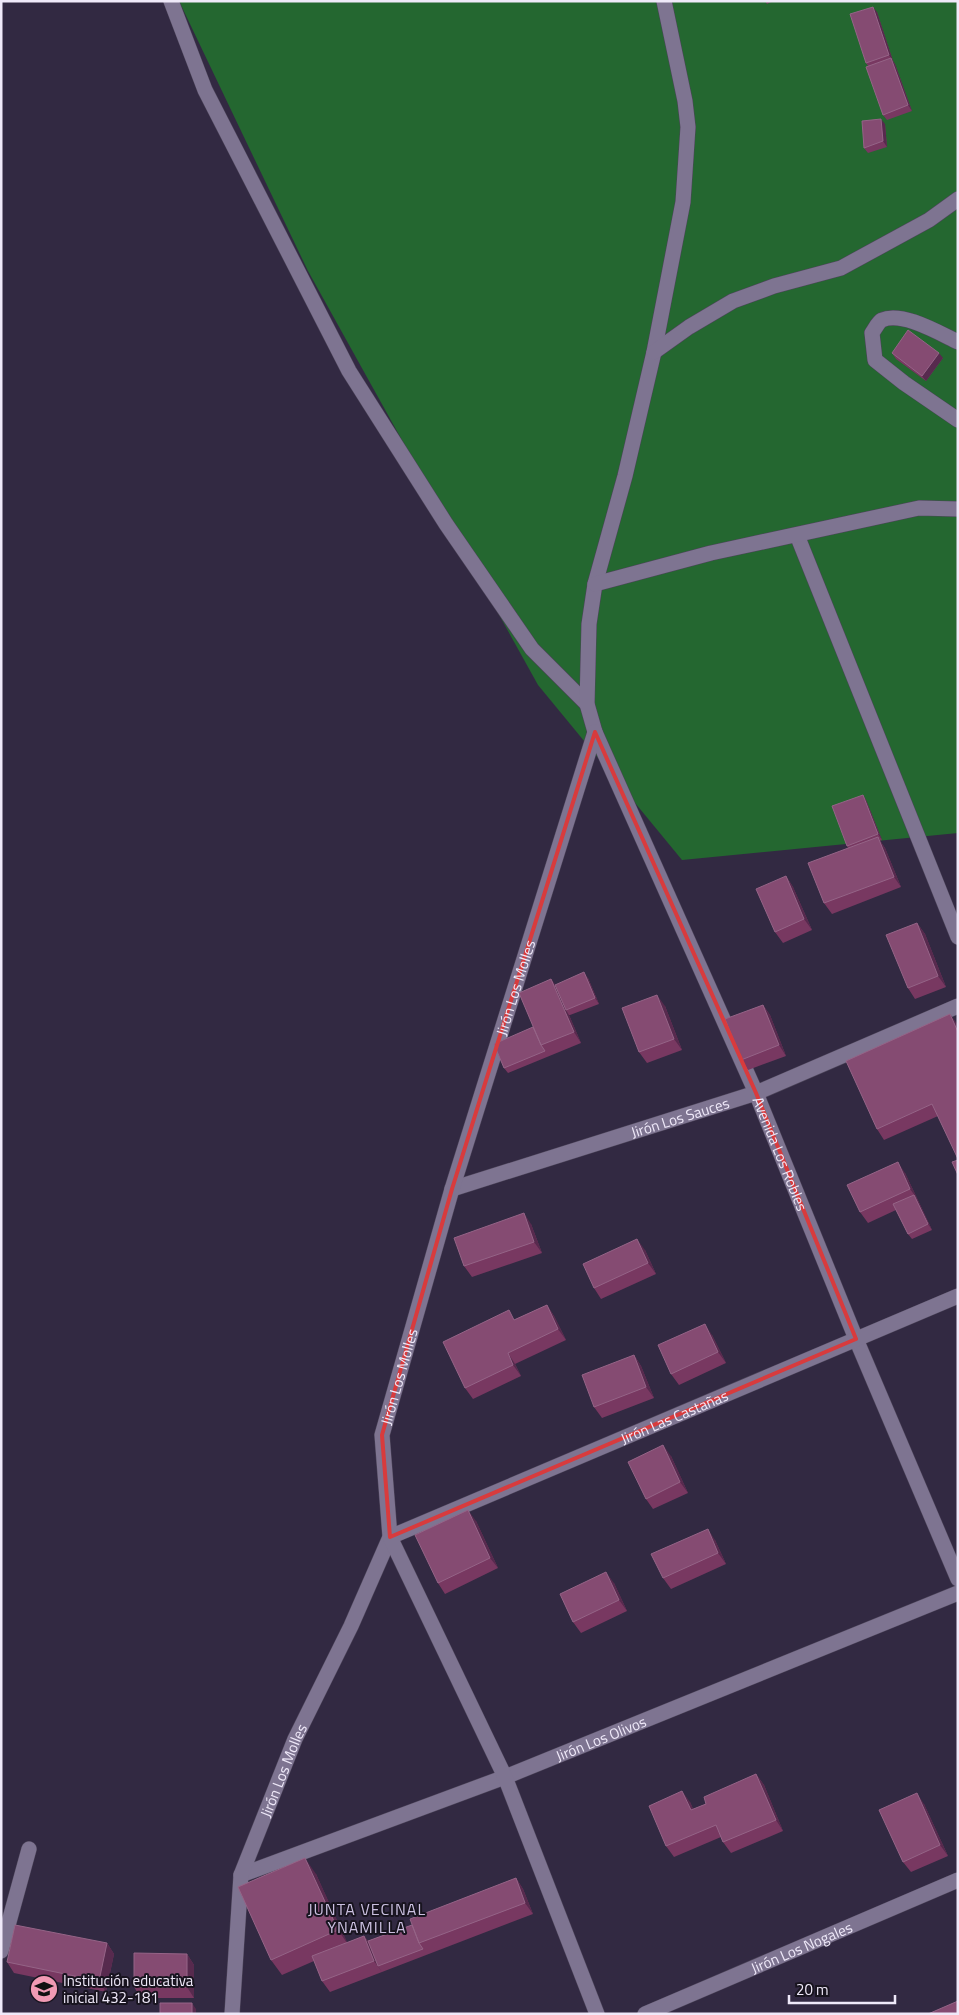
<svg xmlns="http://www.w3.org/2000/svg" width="959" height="2015" viewBox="0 0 959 2015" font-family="'Titillium Web',sans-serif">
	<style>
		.forest { fill: #246730 }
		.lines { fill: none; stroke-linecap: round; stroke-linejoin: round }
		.minor-casing { stroke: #4d455a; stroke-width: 16 }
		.minor { stroke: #7e7491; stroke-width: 15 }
		.wall { fill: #783861 }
		.shaded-wall { fill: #572a4e }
		.building { fill: #854b72; stroke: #956487 }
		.marked { fill: none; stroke: #d83b3d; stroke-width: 4; stroke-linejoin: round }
		.labels { text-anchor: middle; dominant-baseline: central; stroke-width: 4; stroke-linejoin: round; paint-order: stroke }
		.street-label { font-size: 15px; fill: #efe9f9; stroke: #18141f }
		.poi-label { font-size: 15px; fill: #efe9f9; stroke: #18141f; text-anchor: start }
		.neighbourhood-label { font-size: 16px; letter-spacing: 1px; fill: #cbc0e0; stroke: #18141f }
	</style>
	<rect width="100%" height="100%" fill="#322942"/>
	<path class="forest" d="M179 1H958V833L682 860 538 685 308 271Z"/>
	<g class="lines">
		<defs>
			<g id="minor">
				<path d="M171 1 205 90 349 371 446 524 532 649 587 704"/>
				<path id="s1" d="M664 1 685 101 688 127 683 202 654 352 625 476 595 584 589 624 587 704 595 732 756 1093 856 1339 958 1579"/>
				<path d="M958 342C939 333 902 311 882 320 878 322 875 329 872 333L875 360 904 383 958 420"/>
				<path d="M654 352 689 327 733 301 774 286 841 268 929 220 958 199"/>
				<path d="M797 535 958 937"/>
				<path d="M595 584 711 553 919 508 958 509"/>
				<path id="s2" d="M452 1189 756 1093 958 1006"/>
				<path id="s3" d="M241 1875 505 1777 958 1593"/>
				<path d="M1 1951 29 1849"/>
				<path id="s4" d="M232 2014 241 1875 295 1739 351 1626 390 1537 382 1435 452 1189 595 732"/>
				<path id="s5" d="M597 2014 505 1777 390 1537 958 1296"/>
				<path id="s6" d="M645 2014 958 1880"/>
			</g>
		</defs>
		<use href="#minor" class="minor-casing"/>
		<use href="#minor" class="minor"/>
	</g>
	<path class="wall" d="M765 1H773L767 4Z
		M877 12 893 61 895 64 912 111 887 120 883 115 868 66 866 63Z
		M885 124 887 147 868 153 864 148Z
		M892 353 943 358 926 381 896 359Z
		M863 795 866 800 882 840 880 841 885 848 901 887 832 914 824 903 848 848 847 846Z
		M786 876 793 887 812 930 783 943 775 932Z
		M917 923 925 934 946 987 915 999 908 988Z
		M588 978 599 1004 570 1015H569L581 1043 508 1073 504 1068 533 1027 551 979 555 985Z
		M763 1005 770 1015 786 1056 748 1070 741 1060Z
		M665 1006 682 1050 647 1063 639 1052Z
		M950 1014 938 1116 884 1140 877 1129Z
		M905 1173 932 1230 912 1239 908 1234 896 1210 868 1223 860 1212Z
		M531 1224 542 1253 472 1277 464 1266Z
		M645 1250 656 1274 601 1299 594 1288Z
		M547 1305 554 1316 566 1340 515 1364 521 1376 473 1399 465 1388 516 1319Z
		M712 1335 726 1363 679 1385 671 1374Z
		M634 1355 641 1366 654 1398 602 1418 594 1407Z
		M671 1456 688 1493 653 1509 646 1499Z
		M476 1521 498 1568 445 1594 438 1583Z
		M715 1540 726 1564 671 1589 663 1578Z
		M614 1583 627 1611 581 1633 573 1622Z
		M756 1774 764 1785 783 1831 731 1853 723 1842 721 1837 674 1857 666 1846 690 1802 693 1809 706 1804Z
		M924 1804 948 1856 911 1872 903 1862Z
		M316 1874 347 1943 364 1936 368 1941 412 1925 516 1878 523 1889 533 1914 330 1992 322 1981 314 1961 282 1975 271 1960Z
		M107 1943 114 1954 106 1992 14 1973 7 1962Z
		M187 1954 194 1965V1998H141L134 1987Z"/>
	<path class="shaded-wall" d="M873 7 877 12 893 61 889 55Z
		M891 58 895 64 912 111 908 105Z
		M881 119 885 124 887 147 883 141Z
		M939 353 943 358 926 381 922 376Z
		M863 795 866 800 882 840 878 834Z
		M878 837 885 848 901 887 894 877Z
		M786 876 793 887 812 930 804 919Z
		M917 923 925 934 946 987 938 976Z
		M584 972 588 978 599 1004 595 998Z
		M551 979 559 990 566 1010 569 1015 581 1043 574 1032Z
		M657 995 665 1006 682 1050 674 1039Z
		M763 1005 770 1015 786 1056 779 1045Z
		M950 1014 958 1025V1032Z
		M898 1162 905 1173 918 1200 910 1189Z
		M914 1195 918 1200 932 1230 928 1224Z
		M524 1213 531 1224 542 1253 534 1242Z
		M637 1239 645 1250 656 1274 648 1263Z
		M547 1305 554 1316 566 1340 558 1329Z
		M705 1324 712 1335 726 1363 718 1352Z
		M508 1353 515 1364 521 1376 513 1365Z
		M634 1355 641 1366 654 1398 646 1387Z
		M663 1445 671 1456 688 1493 680 1482Z
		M468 1510 476 1521 498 1568 490 1558Z
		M708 1529 715 1540 726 1564 718 1553Z
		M606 1572 614 1583 627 1611 619 1600Z
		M756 1774 764 1785 783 1831 776 1820Z
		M682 1791 690 1802 699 1821 691 1810Z
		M917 1793 924 1804 948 1856 940 1845Z
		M305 1858 316 1874 349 1946 338 1930Z
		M516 1878 523 1889 533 1914 525 1903Z
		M364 1936 372 1947 378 1966 382 1972 374 1961Z
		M107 1943 114 1954 106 1992 99 1981Z
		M187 1954 194 1965V1998L187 1987Z
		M192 2003 196 2009V2014H192Z"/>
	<path class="building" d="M873 7 889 55 866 63 850 14Z
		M891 58 908 105 883 115 866 67Z
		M881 119 883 141 864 148 862 121Z
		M908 330 939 353 922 376 892 353Z
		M863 795 878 834 847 846 832 806Z
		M878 837 894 877 824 903 808 863Z
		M786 876 804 919 775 932 756 889Z
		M917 923 938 976 908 988 886 935Z
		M584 972 595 998 566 1010 555 985Z
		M551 979 574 1032 541 1045 519 993Z
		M657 995 674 1039 639 1052 622 1008Z
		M763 1005 779 1045 741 1060 725 1019Z
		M950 1014 958 1032V1159L932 1104 877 1129 846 1061Z
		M533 1027 541 1045 545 1051 504 1068 494 1044Z
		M958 1160V1175L952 1162Z
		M898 1162 910 1189 860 1212 847 1185Z
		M914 1195 928 1224 908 1234 893 1204Z
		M524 1213 534 1242 464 1266 454 1238Z
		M637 1239 648 1263 594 1288 583 1264Z
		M547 1305 558 1329 508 1353 513 1365 465 1388 443 1342 509 1310 514 1320Z
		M705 1324 718 1352 671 1374 658 1345Z
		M634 1355 646 1387 594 1407 582 1375Z
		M663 1445 680 1482 646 1499 628 1462Z
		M468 1510 490 1558 438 1583 415 1535Z
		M708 1529 718 1553 663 1578 651 1554Z
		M606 1572 619 1600 573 1622 560 1594Z
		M756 1774 776 1820 723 1842 716 1825 666 1846 649 1806 682 1791 691 1810 706 1804 704 1797Z
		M917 1793 940 1845 903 1862 879 1810Z
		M305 1858 338 1930 271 1960 238 1887Z
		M516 1878 525 1903 419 1943 410 1919Z
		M15 1925 107 1943 99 1981 7 1962Z
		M412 1925 419 1943 423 1949 378 1966 368 1941Z
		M364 1936 374 1961 322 1981 312 1956Z
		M134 1953 187 1954V1987H134Z
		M958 2001V2014H928Z
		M160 2003H192V2014H160Z"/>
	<path class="marked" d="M595 732 756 1093 856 1339 390 1537 382 1435 452 1189Z"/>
	<defs>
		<symbol id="school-disc" viewBox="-11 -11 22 22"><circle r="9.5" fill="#f19ab4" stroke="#18141f"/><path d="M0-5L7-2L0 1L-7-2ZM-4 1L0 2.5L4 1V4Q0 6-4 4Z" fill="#111"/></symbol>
	</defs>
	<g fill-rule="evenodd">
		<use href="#school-disc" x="28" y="1973" width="32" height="32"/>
	</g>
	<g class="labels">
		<g class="street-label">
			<text stroke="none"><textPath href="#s4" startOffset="1078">Jirón Los Molles</textPath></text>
			<text stroke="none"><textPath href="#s2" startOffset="239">Jirón Los Sauces</textPath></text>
			<text stroke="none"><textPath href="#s1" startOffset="1206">Avenida Los Robles</textPath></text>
			<text stroke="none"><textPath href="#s4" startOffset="672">Jirón Los Molles</textPath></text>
			<text stroke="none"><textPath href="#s5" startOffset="829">Jirón Las Castañas</textPath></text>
			<text stroke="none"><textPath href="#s3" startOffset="385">Jirón Los Olivos</textPath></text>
			<text stroke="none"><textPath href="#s4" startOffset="252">Jirón Los Molles</textPath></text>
			<text stroke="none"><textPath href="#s6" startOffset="170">Jirón Los Nogales</textPath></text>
		</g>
		<g class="poi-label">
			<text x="63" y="1980">Institución educativa<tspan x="63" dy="17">inicial 432-181</tspan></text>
		</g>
		<g class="neighbourhood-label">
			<text x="367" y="1909">JUNTA VECINAL<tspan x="367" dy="18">YNAMILLA</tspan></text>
		</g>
	</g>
	<rect width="959" height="2015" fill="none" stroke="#efe9f9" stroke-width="5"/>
	<path d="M789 1995v8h106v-8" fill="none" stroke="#efe9f9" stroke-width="2.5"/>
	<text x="796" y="1995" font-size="15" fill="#efe9f9" stroke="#18141f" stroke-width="4" paint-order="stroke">20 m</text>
</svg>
